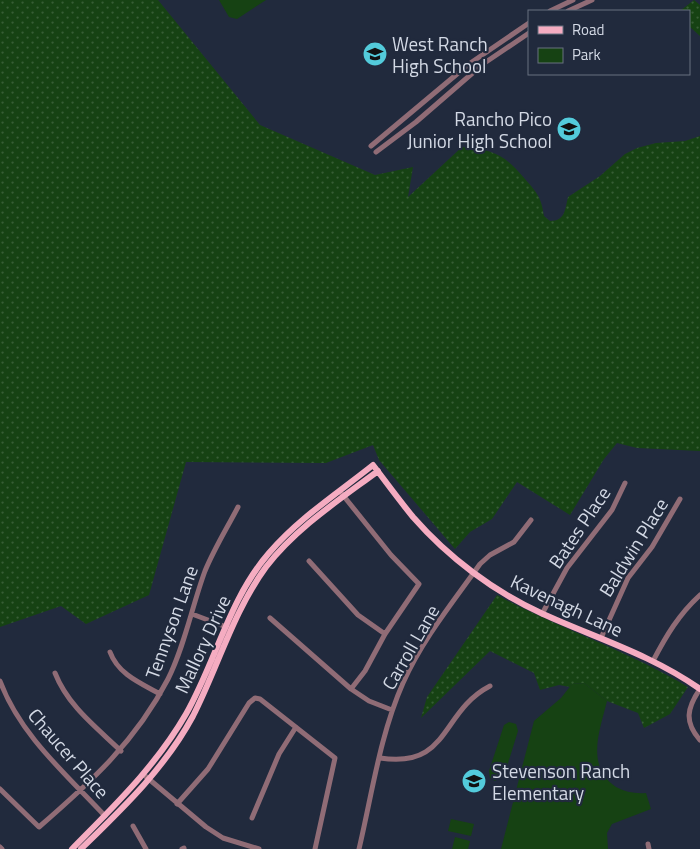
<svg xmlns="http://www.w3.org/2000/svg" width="700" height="849" viewBox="0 0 700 849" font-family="'Titillium Web',sans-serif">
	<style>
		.grass { fill: url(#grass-dots) }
		.park { fill: #164213 }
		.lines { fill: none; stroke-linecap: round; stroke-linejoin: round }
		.minor { stroke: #906c76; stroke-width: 5 }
		.major { stroke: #f5acc1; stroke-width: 6 }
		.labels { text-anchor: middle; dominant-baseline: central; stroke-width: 4.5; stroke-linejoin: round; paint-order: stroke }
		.poi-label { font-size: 19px; fill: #d3d9e5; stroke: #212a3d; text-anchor: start }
		.street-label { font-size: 19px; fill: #d3d9e5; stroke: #212a3d }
	</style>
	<defs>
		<pattern id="grass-dots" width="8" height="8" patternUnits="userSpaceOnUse" patternTransform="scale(1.25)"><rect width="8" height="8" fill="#164213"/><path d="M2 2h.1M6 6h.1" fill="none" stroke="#375d35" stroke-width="1.8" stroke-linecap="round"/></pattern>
	</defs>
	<rect width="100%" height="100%" fill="#212a3d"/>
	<path class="grass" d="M0 0H158L260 125 375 175 413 167 408 197 462 147C494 150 504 154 525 179 538 194 541 197 544 216L550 221C565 221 565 210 568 197L600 176 625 154 637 148 656 143 685 141 700 136V451L637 448 617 443 604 459 570 515 517 482 492 519 470 532 455 549 379 460 373 445 326 463 186 462 149 595 86 624 61 606 0 627Z
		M694 0 700 5V36L689 26V11H680Z
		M497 595C559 629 627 650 688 687L670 714 644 728 638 713 607 701 584 683 572 684 570 687 559 685 540 690 534 673 490 651 421 718 427 697Z"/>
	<path class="park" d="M219 0H266L237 19 229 17Z
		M584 683 607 701C600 730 585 766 616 787 625 792 636 794 646 793L651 809 612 824 607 833 608 849H501L534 721 561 698 572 684Z
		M509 722 516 724 518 731 504 776 495 781 490 778 489 771 504 725Z
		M451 819 474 824 471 836 448 831Z
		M455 837 470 841 468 849H452Z"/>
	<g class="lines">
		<path class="minor" d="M550 11 573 0
			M568 11 592 0
			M371 146 469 64 529 23
			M376 152 416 122 483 64 529 33
			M342 494 391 555 419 584 385 634 365 671 351 689
			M309 561 358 615 385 634
			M192 614 229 628
			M542 614 567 568 612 510 625 483
			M270 618 351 689 369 701 392 710
			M601 638 628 578 652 547 680 499
			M110 652C118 674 140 683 160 694
			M653 661C666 636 679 614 700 595
			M55 673C68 706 96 727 121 751
			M0 681C20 735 66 774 105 816
			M700 689C687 708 684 722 700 740
			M380 758C450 769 440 712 490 686
			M144 775 206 827 223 838 259 849
			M0 789 39 827C91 782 136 741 168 679 185 645 192 606 205 571 214 549 227 528 238 507
			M177 804 208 769 249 703 255 698 260 699 335 758 315 849
			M252 818 279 754 296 727
			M133 826 146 849
			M648 844 649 849
			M0 847 2 849
			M182 849 184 848
			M359 849C372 794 380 735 403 683 422 640 453 602 480 564L490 555 514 542 531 520"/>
		<path class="major" d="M72 849C114 806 156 766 186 714 216 661 229 599 269 553 299 518 338 493 373 465 386 482 399 500 413 517 448 557 494 592 543 614 596 638 652 655 700 689
			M81 849C123 808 165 768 193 716 218 667 233 612 266 567 296 528 339 500 378 471"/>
	</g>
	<defs>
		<symbol id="school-disc" viewBox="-11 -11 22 22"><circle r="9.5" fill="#53cbdb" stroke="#212a3d"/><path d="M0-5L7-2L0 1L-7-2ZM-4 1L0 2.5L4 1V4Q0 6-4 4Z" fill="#111"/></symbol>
	</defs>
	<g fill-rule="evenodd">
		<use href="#school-disc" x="361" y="40" width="28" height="28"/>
		<use href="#school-disc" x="555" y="115" width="28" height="28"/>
		<use href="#school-disc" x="460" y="767" width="28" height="28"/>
	</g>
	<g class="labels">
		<g class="poi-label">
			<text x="392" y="43">West Ranch<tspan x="392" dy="22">High School</tspan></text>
			<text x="552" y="118" text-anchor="end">Rancho Pico<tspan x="552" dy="22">Junior High School</tspan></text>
			<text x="492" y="770">Stevenson Ranch<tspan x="492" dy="22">Elementary</tspan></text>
		</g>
		<g class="street-label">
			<text transform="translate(579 527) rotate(-56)">Bates Place</text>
			<text transform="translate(633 547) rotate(-58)">Baldwin Place</text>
			<text transform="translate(567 605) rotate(25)">Kavenagh Lane</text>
			<text transform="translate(171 622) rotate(-70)">Tennyson Lane</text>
			<text transform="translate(202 644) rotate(-65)">Mallory Drive</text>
			<text transform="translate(410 647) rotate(-60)">Carroll Lane</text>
			<text transform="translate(69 753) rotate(49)">Chaucer Place</text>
		</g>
	</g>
	<rect x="528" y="10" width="162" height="65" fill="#212a3d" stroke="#687080"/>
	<rect x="538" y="26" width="25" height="8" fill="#f5acc1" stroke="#687080"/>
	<text x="572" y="35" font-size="15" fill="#d3d9e5">Road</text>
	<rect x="538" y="48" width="25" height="15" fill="#164213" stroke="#687080"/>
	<text x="572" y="60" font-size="15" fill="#d3d9e5">Park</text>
</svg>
